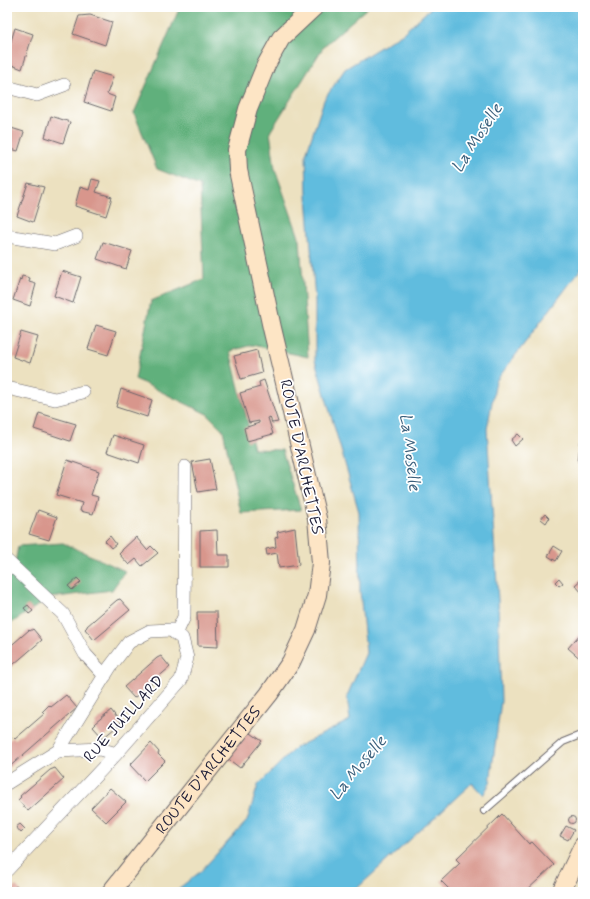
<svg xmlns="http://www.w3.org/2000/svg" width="590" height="899" viewBox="0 0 590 899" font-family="Mynerve,sans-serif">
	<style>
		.forest { fill: #61b07c; stroke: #42695c }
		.water { fill: #60bcde; stroke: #416f8c }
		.building { fill: #d8968c }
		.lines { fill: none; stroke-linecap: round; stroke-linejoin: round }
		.lane-casing { stroke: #69656a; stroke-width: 8 }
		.street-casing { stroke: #69656a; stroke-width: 14 }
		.secondary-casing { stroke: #69656a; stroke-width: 20 }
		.lane { stroke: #fff; stroke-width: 6 }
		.street { stroke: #fff; stroke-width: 13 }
		.secondary { stroke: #fde5c5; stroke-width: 18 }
		.labels { text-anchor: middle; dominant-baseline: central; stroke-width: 3.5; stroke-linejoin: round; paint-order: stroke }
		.street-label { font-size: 16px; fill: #22223b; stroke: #fff }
		.water-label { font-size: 17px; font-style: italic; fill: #3b607c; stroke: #fff }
	</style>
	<rect width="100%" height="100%" fill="#fff"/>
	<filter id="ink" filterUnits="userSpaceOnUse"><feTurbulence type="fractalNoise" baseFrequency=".025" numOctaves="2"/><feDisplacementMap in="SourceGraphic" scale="8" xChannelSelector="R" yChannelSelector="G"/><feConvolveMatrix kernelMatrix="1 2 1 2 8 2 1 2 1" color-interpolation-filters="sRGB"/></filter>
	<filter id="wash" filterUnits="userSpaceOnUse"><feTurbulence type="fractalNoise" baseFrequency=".012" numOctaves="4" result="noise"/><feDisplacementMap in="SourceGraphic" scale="16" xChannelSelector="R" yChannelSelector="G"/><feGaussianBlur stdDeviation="0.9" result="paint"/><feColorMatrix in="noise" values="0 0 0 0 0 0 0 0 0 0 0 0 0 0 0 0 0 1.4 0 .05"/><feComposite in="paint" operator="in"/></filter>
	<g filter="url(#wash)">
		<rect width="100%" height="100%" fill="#ece1c0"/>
		<path class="forest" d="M180 7H368L324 46 270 132 275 169 300 240 308 357 252 345 230 351 254 449 282 450 301 510 241 513 223 430 207 414 135 379 151 301 204 279 200 186 157 169 134 113Z
			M63 543 125 571 112 590 49 598 7 626V577L13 575 18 546Z"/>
		<path class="water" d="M432 7H583V266L496 381 487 429 498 600 501 701 490 783 483 795 472 783 354 891 355 892H174L200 872 247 821 258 785 295 748 350 720 347 696 366 653 360 591 359 512 315 360V300L307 196 306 154 324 100 345 69 403 33Z"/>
		<g id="blocks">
			<path class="building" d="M90 15 112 22 105 45 73 34 79 16Z
				M15 28 33 34 22 69 7 63V54Z
				M93 71 113 77 107 94 115 97 111 111 84 102Z
				M51 116 70 122 63 143 45 137Z
				M8 127 24 132 18 151 7 148V131Z
				M92 179 100 181 96 192 112 197 106 216 75 206 80 187 89 190Z
				M28 183 44 187 33 222 17 216Z
				M103 242 132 251 126 269 97 259Z
				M62 271 81 277 73 303 54 296Z
				M22 276 30 278 29 282 36 284 30 306 13 300 20 279 21 280Z
				M96 325 116 331 108 355 88 349Z
				M21 332 38 337 30 363 13 357Z
				M257 350 262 373 241 379 234 356Z
				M264 380 278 422 272 423 270 417 268 418 273 434 247 441 244 428 259 423V421L249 423 240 393 260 387 259 382Z
				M121 389 152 400 147 417 116 407Z
				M39 413 76 424 70 441 34 429Z
				M518 434 523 439 515 446 511 440Z
				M113 435 144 445 139 463 107 452Z
				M581 436H583V463L578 462Z
				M210 459 216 489 198 492 192 462Z
				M67 460 99 471 91 495 98 497 93 514 80 511 82 503 56 495Z
				M38 510 57 517 49 540 29 534Z
				M545 514 549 518 546 523 541 519Z
				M295 528 299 565 279 568 277 553 267 555 266 549 276 547 275 538 278 537 277 532Z
				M217 530 218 555H229V567H200V531Z
				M110 536 116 544 111 548 105 541Z
				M136 537 147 550 151 546 158 553 142 566 136 559 129 565 119 554 122 551V550Z
				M554 546 562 551 556 561 548 556Z
				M77 578 81 582 72 590 68 586Z
				M559 578 563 583 559 586 555 582Z
				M583 578V594L575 585Z
				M120 599 130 610 94 640 85 629 87 627V626L117 600Z
				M28 605 33 611 29 614 24 608Z
				M197 612H217L218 647 198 646Z
				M33 629 42 640 7 670V649L29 630 30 631Z
				M581 633 583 635V661L568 648Z
				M161 656 170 667 134 698 124 687 157 658Z
				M66 695 77 708 7 769V742L13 737 15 739 44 714 42 712 49 705 51 707Z
				M111 710 121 723 103 738 93 727 96 724 95 723Z
				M248 731 262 741 240 768 227 758Z
				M151 743 159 752 158 754 165 761 145 781 130 765Z
				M55 768 64 779 28 811 18 800 21 797 20 796 50 770Z
				M110 788 126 802 106 822 91 808Z
				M502 814 529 844 532 842 554 865 525 892H452L441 881 460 863 456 859Z
				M568.5 820a3.5 3.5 0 1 1 7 0a3.5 3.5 0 1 1-7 0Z
				M20 824 25 829 21 833 16 827Z
				M566 826 574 830 568 840 560 836Z
				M16 886 22 892H10Z"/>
		</g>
	</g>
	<g filter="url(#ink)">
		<use href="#blocks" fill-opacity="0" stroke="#69656a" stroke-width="1"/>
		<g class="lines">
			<defs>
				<path id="lane" d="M484 811 563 742 583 734"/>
				<path id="street" d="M7 87 37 95 64 85
					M7 236 55 244 76 236
					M7 388 55 399 83 392
					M7 561 63 614 85 654 105 676
					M58 751 110 667 129 642 150 631 171 630 176 634
					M7 783 58 751 100 749 116 754
					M7 870 116 754 181 680 187 658 182 638 176 634 184 617 185 467"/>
				<g id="secondary">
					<path id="s1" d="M111 892 269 694 291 662 306 630 317 595 321 563 317 518 272 328 238 170 237 150 248 109 266 65 281 38 314 7"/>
					<path d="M561 892 583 846"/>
				</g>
			</defs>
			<use href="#lane" class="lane-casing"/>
			<use href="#street" class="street-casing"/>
			<use href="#secondary" class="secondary-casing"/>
			<use href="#lane" class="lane"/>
			<use href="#street" class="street"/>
			<use href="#secondary" class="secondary"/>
		</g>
	</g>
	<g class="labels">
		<g class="street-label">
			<text transform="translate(301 457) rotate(78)">ROUTE D'ARCHETTES</text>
			<text transform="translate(124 719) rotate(-48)">RUE JUILLARD</text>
			<text stroke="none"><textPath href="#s1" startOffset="156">ROUTE D'ARCHETTES</textPath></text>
		</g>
		<g class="water-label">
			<text transform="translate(477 138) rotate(-57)">La Moselle</text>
			<text transform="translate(410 452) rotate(83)">La Moselle</text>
			<text transform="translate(358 768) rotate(-50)">La Moselle</text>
		</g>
	</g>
	<rect width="590" height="899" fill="none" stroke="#fff" stroke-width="24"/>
</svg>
